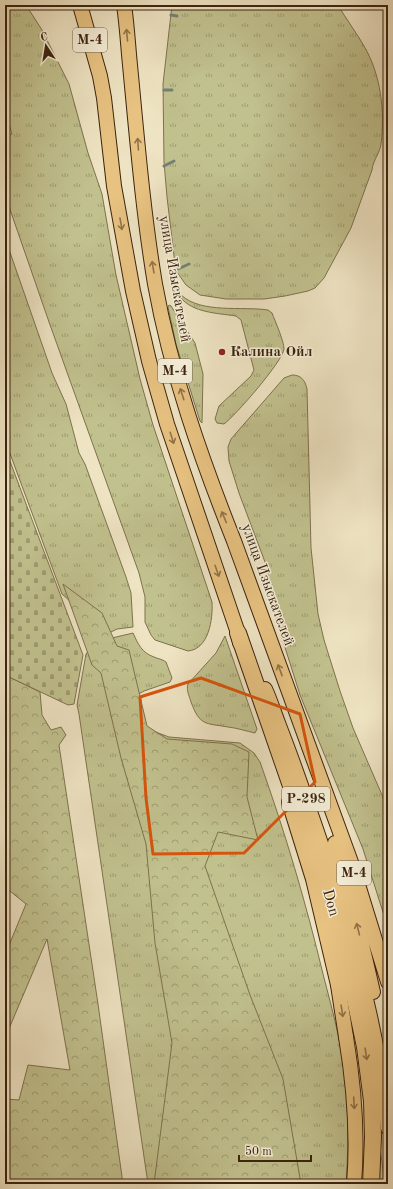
<svg xmlns="http://www.w3.org/2000/svg" width="393" height="1189" viewBox="0 0 393 1189" font-family="'Old Standard TT',serif">
	<style>
		.grass { fill: url(#grass-tufts); stroke: #7e724e }
		.forest { fill: url(#forest-crowns); stroke: #7e724e }
		.cemetery { fill: url(#cemetery-stones); stroke: #7e724e }
		.lines { fill: none; stroke-linecap: round; stroke-linejoin: round }
		.stream { stroke: #758075; stroke-width: 3 }
		.primary-casing { stroke: #3c240e; stroke-width: 16 }
		.trunk-casing { stroke: #3c240e; stroke-width: 16 }
		.motorway-casing { stroke: #3c240e; stroke-width: 18 }
		.primary { stroke: #e7c281; stroke-width: 14 }
		.trunk { stroke: #e7c281; stroke-width: 14 }
		.motorway { stroke: #e7c281; stroke-width: 16 }
		.oneway { stroke: #927348 }
		.marked { fill: none; stroke: #d7540c; stroke-width: 3; stroke-linejoin: round }
		.poi-dot { fill: #8f2418; stroke: #f4edd7; stroke-width: 1.5 }
		.labels { text-anchor: middle; dominant-baseline: central; stroke-width: 3; stroke-linejoin: round; paint-order: stroke }
		.shield { fill: #f4edd7; stroke: #73604a; stroke-width: 1 }
		.shield-label { font-size: 14px; font-weight: bold; fill: #3c240e }
		.street-label { font-size: 15px; fill: #3c240e; stroke: #f4edd7 }
		.poi-label { font-size: 15px; font-weight: bold; fill: #3c240e; stroke: #f4edd7; text-anchor: start }
	</style>
	<defs>
		<pattern id="grass-tufts" width="24" height="20" patternUnits="userSpaceOnUse"><rect width="24" height="20" fill="#c1c18e"/><path d="M3 7l-1-3M5 7V3M7 7l1-3M15 17l-1-3M17 17v-4M19 17l1-3" fill="none" stroke="#9e9d72"/></pattern>
		<pattern id="forest-crowns" width="20" height="18" patternUnits="userSpaceOnUse"><rect width="20" height="18" fill="#c1c18e"/><path d="M2 6a3 3 0 1 1 6 0M12 15a3 3 0 1 1 6 0" fill="none" stroke="#9e9d72"/></pattern>
		<pattern id="cemetery-stones" width="16" height="16" patternUnits="userSpaceOnUse"><rect width="16" height="16" fill="#c1c18e"/><path d="M2 7V4a2 2 0 0 1 4 0v3zM10 15v-3a2 2 0 0 1 4 0v3z" fill="#9e9d72"/></pattern>
	</defs>
	<rect width="100%" height="100%" fill="#eee3c2"/>
	<filter id="stains"><feTurbulence type="fractalNoise" baseFrequency=".005" numOctaves="4"/><feColorMatrix values="0 0 0 0 .2 0 0 0 0 .09 0 0 0 0 .02 0 0 0 .5 -.17"/></filter>
	<radialGradient id="worn" r=".72"><stop offset=".6" stop-color="#630" stop-opacity="0"/><stop offset="1" stop-color="#630" stop-opacity=".3"/></radialGradient>
	<path class="grass" d="M5 5H26L42 30 69 84 88 153 102 194 116 275 140 379 153 425 212 602C213 619 209 649 188 651L155 640 151 635 145 622V597L139 573 49 322 5 195V136L12 134 5 111Z
		M172 5H338C346 19 356 32 364 46 381 75 385 111 381 144 380 153 373 160 372 170L351 228 324 278 315 288 308 291 285 296 264 299H226L200 295 186 285 177 272 175 264 167 197 164 162 163 84Z
		M5 238 52 373 66 404 79 453 85 464 126 577 131 593 133 627 117 629 107 634 62 594 5 440Z
		M181 295C202 314 242 306 268 310L272 313C275 321 284 341 284 349 283 361 235 416 224 424L217 423 215 419 219 406 251 376 254 370 241 320 236 316C217 313 193 313 180 297Z
		M169 305 171 306 195 343 203 374 202 423 200 421 176 344 168 307Z
		M292 375C301 375 305 380 307 389L311 548 318 614 324 640 340 691 353 728 382 795 388 814V928L363 849 300 695 277 622 268 587V570L239 493 229 461 228 447 231 439 284 378Z
		M133 633C138 644 142 653 154 657 158 659 162 659 166 662L172 678 170 682 144 691 135 696 112 638Z
		M225 636 257 729 255 733C246 731 237 728 228 727 205 723 200 726 191 702 189 695 186 690 188 684L216 653Z
		M94 644 145 728 169 737 240 743 254 753 260 762C285 832 306 903 323 974 333 1013 344 1051 346 1090 349 1121 348 1153 346 1184H148L79 714 77 705 86 654Z
		M380 1148 385 1184H378Z"/>
	<path class="forest" d="M63 584 102 613 117 646 129 650 147 726 167 739 232 744 249 752 247 797 258 840 218 832 205 866 250 995 283 1079 301 1184H154L172 1043 155 943 146 844 121 758 101 673 92 665Z
		M5 675 40 692 42 715 51 730 61 727 66 735 59 745 98 1004 123 1184H5V1099L19 1100 28 1065 70 1070 47 939 5 1038V955L26 904 5 887Z"/>
	<path class="cemetery" d="M5 448 83 655 74 704 68 705 5 675Z"/>
	<g class="lines">
		<path class="stream" d="M171 15 177 16
			M164 90H172
			M164 166 174 161
			M178 269 189 264"/>
		<defs>
			<path id="primary" d="M338 985 346 1037"/>
			<path id="trunk" d="M80 5 100 76 104 98 114 186 133 291 149 361 167 424 238 633 240 643
				M124 5C127 25 128 45 130 65 137 138 143 212 155 284 171 373 201 458 234 541L352 865 388 982
				M265 689C270 700 274 712 278 723 288 749 298 776 307 803 344 908 377 1017 388 1128
				M289 802 313 879 338 985
				M335 843 353 906 373 992
				M346 1037C354 1085 358 1135 354 1184"/>
			<path id="motorway" d="M238 633 325 884 350 975 365 1047 372 1101 373 1137 371 1184"/>
		</defs>
		<use href="#primary" class="primary-casing"/>
		<use href="#trunk" class="trunk-casing"/>
		<use href="#motorway" class="motorway-casing"/>
		<use href="#primary" class="primary"/>
		<use href="#trunk" class="trunk"/>
		<use href="#motorway" class="motorway"/>
	</g>
	<defs><path id="oneway-shaft" d="M-6 0H5M1.5-3L5.5 0L1.5 3" fill="none" stroke-width="1.6" stroke-linecap="round" stroke-linejoin="round"/></defs>
	<g class="oneway">
		<use href="#oneway-shaft" transform="translate(127 35) rotate(-95)"/>
		<use href="#oneway-shaft" transform="translate(138 144) rotate(-94)"/>
		<use href="#oneway-shaft" transform="translate(121 224) rotate(80)"/>
		<use href="#oneway-shaft" transform="translate(153 267) rotate(-99)"/>
		<use href="#oneway-shaft" transform="translate(182 394) rotate(-108)"/>
		<use href="#oneway-shaft" transform="translate(172 438) rotate(72)"/>
		<use href="#oneway-shaft" transform="translate(224 517) rotate(-112)"/>
		<use href="#oneway-shaft" transform="translate(217 571) rotate(71)"/>
		<use href="#oneway-shaft" transform="translate(280 670) rotate(-110)"/>
		<use href="#oneway-shaft" transform="translate(358 929) rotate(-104)"/>
		<use href="#oneway-shaft" transform="translate(342 1011) rotate(81)"/>
		<use href="#oneway-shaft" transform="translate(366 1054) rotate(81)"/>
		<use href="#oneway-shaft" transform="translate(354 1103) rotate(87)"/>
	</g>
	<path class="marked" d="M201 678 300 714 315 782 244 853 153 854 146 798 140 697Z"/>
	<circle class="poi-dot" cx="222" cy="352" r="4"/>
	<g class="labels">
		<g class="shield">
			<rect x="73" y="28" width="34" height="24" rx="3"/>
			<rect x="158" y="359" width="34" height="24" rx="3"/>
			<rect x="282" y="787" width="48" height="24" rx="3"/>
			<rect x="337" y="861" width="34" height="24" rx="3"/>
		</g>
		<g class="shield-label">
			<text x="90" y="40">М-4</text>
			<text x="175" y="371">М-4</text>
			<text x="306" y="799">Р-298</text>
			<text x="354" y="873">М-4</text>
		</g>
		<g class="street-label">
			<text transform="translate(174 279) rotate(80)">улица Изыскателей</text>
			<text transform="translate(267 585) rotate(70)">улица Изыскателей</text>
			<text transform="translate(330 903) rotate(74)">Don</text>
		</g>
		<g class="poi-label">
			<text x="230" y="352">Калина Ойл</text>
		</g>
	</g>
	<rect width="393" height="1189" fill="none" stroke="#eee3c2" stroke-width="20"/>
	<rect x="6" y="6" width="381" height="1177" fill="none" stroke="#3c240e" stroke-width="2"/>
	<rect x="10" y="10" width="373" height="1169" fill="none" stroke="#3c240e"/>
	<g transform="translate(46 46) rotate(348)" stroke="#f4edd7" stroke-width="3" paint-order="stroke">
	<path d="M0-3L7 15L0 10L-7 15Z" fill="#3c240e"/>
	<text y="-6" font-size="11" font-weight="bold" text-anchor="middle" fill="#3c240e">С</text>
	</g>
	<path d="M239 1155v6h72v-6" fill="none" stroke="#3c240e" stroke-width="2"/>
	<text x="245" y="1155" font-size="12" fill="#3c240e" stroke="#f4edd7" stroke-width="3" paint-order="stroke">50 m</text>
	<rect width="100%" height="100%" filter="url(#stains)"/>
	<rect width="100%" height="100%" fill="url(#worn)"/>
</svg>
